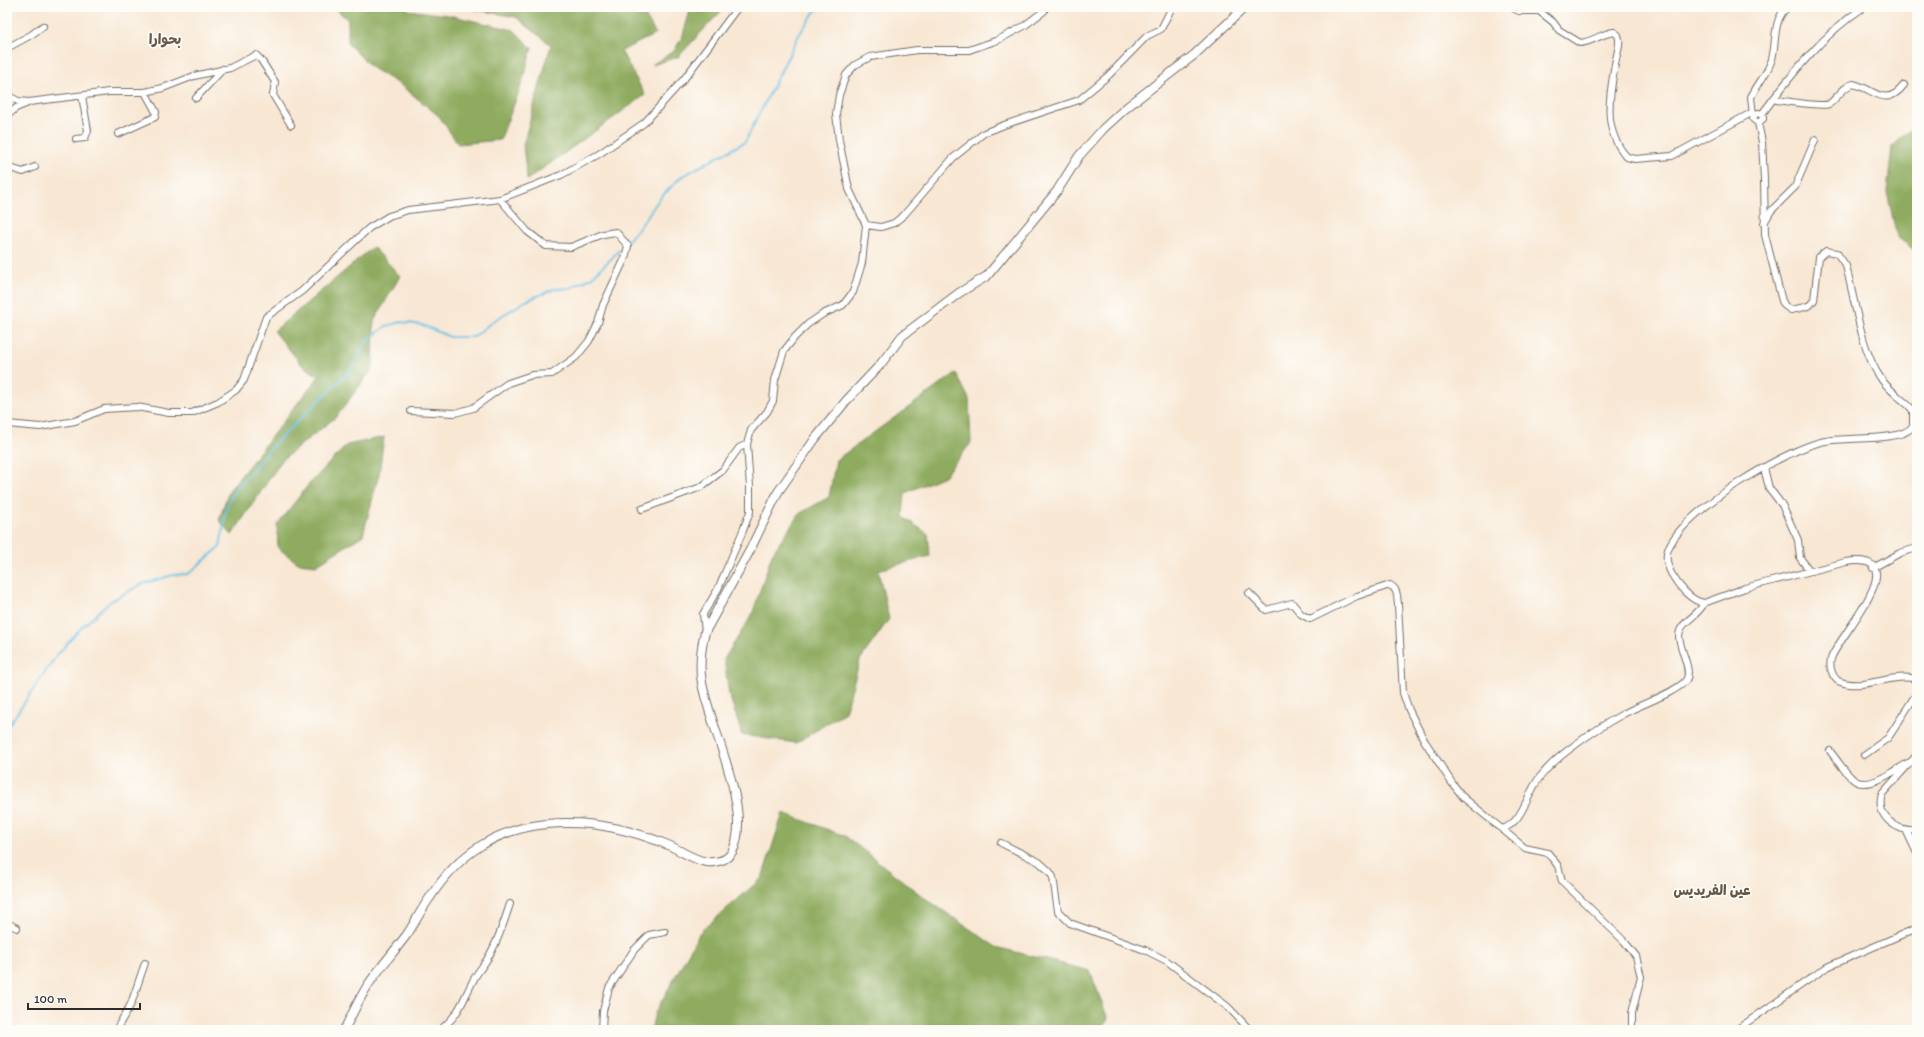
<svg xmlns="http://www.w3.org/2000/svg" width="1924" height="1037" viewBox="0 0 1924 1037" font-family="Itim,'Playpen Sans Arabic',sans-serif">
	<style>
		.forest { fill: #8eab5e; stroke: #5c6b44 }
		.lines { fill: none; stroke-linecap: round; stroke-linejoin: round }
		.stream { stroke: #67bfe4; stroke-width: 2 }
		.minor-casing { stroke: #736d66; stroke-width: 8 }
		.secondary-casing { stroke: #736d66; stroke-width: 10 }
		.minor { stroke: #fff; stroke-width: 6 }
		.secondary { stroke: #fff; stroke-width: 8 }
		.labels { text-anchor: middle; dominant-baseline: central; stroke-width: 3.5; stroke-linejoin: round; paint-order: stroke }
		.quarter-label { font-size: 14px; font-weight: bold; fill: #685745; stroke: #fdfcf7 }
	</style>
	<rect width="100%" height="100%" fill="#fdfcf7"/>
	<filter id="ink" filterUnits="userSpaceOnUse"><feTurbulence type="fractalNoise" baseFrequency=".025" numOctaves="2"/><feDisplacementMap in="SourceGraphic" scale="8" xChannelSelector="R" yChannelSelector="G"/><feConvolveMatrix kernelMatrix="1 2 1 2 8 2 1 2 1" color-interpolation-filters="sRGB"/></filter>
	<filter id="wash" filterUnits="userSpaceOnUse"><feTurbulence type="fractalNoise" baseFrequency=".012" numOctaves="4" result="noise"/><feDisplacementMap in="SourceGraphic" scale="16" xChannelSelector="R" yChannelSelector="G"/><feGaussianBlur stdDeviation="0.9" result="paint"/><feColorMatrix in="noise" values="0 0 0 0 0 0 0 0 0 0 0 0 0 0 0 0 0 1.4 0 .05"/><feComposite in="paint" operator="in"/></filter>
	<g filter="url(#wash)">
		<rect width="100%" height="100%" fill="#f8e7d3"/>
		<path class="forest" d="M334 7H407L408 10 448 15 514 30 532 48 520 89 500 140 458 144 439 116 402 86 372 68 348 44V20Z
			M461 7H640L656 34 621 51 645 95 527 180 523 145 551 45 516 17Z
			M691 7H725L678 57 652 65 675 50 683 35Z
			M1917 122V252L1897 237 1887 192 1892 147Z
			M373 247 400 276 374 321 373 368 337 416 282 460 232 535 219 520 229 491 319 376 303 366 274 331Z
			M956 373 969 399 971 443 944 476 905 493 903 517 928 534 930 556 878 570 889 619 860 660 845 712 796 743 742 735 729 694 724 659 752 615 772 554 799 514 829 497 836 460Z
			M384 437 379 474 363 535 316 565 298 563 278 548 277 525 309 484 347 445Z
			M783 813 845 836 922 896 996 947 1090 971 1108 1019 1101 1030H651L655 1013 700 932 762 878Z"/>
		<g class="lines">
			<path class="stream" d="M892 7 956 11 974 7
				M7 728 56 656 82 627 111 601 142 584 173 575 188 574 220 547 227 505 236 489 277 441 351 370 367 341 386 326 402 322 422 325 450 337H474L493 321 526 301 554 289 570 288 591 278 613 257 639 228 660 198 681 177 745 142 799 35 815 11 822 7"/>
		</g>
	</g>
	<g filter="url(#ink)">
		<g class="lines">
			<defs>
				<path id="minor" d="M1511 7 1519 11H1539L1553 22 1559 30 1580 43C1593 42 1602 33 1614 32L1618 35C1621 43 1618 51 1616 59 1610 93 1601 129 1627 157L1635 159 1672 156 1753 112
					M7 48 31 35 43 26
					M7 95 18 101 29 102 109 92H145L163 88 194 76 230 68 256 55 261 60 275 82 273 95 291 125
					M196 98 223 69
					M1773 99C1781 101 1824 107 1829 104 1838 98 1842 87 1853 84 1875 89 1885 109 1904 85
					M1762 114C1791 75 1823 34 1864 7
					M1753 115 1751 97C1758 83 1768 73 1772 59 1777 41 1772 19 1788 7
					M7 116 16 108 28 103
					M1758 123 1763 119V116L1759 113 1755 114 1753 119 1758 123 1762 142 1764 179 1765 235 1782 301 1785 306 1791 310 1805 307 1810 305 1814 300 1819 257 1826 251 1837 253 1846 266C1855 300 1861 352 1882 380 1890 391 1901 398 1911 408L1913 411V426C1901 443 1846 436 1825 441 1785 449 1686 509 1669 547 1665 555 1667 565 1671 573 1677 584 1690 601 1704 603L1745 588 1846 562C1920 551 1835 640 1831 659 1829 667 1832 676 1838 681 1864 692 1891 672 1917 679
					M118 134 155 117 156 112 145 92
					M76 139 85 138 88 131 82 96
					M7 167 23 172 35 167
					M1764 223 1771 211 1795 187 1815 140
					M866 225 881 227 894 223 904 215 953 158 984 133 1004 125 1079 100 1109 75 1147 36 1161 29 1172 7
					M411 411 455 413 473 408 508 383 532 375 552 374 576 357 589 341 598 323 603 305 625 258 628 246 616 232 603 234 571 247 546 246 527 231 500 199
					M7 424 40 427 75 421 104 409 137 407 169 413H192L218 402 236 390 244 380 266 317 302 291 369 228 389 216 408 210 500 199 561 175 599 154 644 123 658 108 684 79 738 7
					M1764 468 1769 488 1782 505 1798 540 1800 558 1810 571
					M642 509 701 487 723 470 739 448 747 444
					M1873 568 1900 553 1917 548
					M1249 593 1266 610 1292 603 1301 614 1310 619 1357 596 1390 585C1398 589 1397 597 1398 605L1403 693 1409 710 1424 740 1452 783 1464 798 1525 848 1548 853 1558 866 1562 881 1624 941 1636 956 1641 977 1632 1013V1030
					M705 632 703 614 718 589 742 533 750 512V487L747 444 751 430 767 412 773 401 775 380 784 351 795 337 808 324 823 314 843 305 853 292 862 263 866 225 849 189 839 140 836 114 839 95 846 75 855 65 870 57 917 50H969L998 40 1024 26 1044 11 1045 7
					M1830 751C1837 760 1845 773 1854 780 1869 791 1895 770 1908 763
					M1864 755 1888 738 1917 693
					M1917 755 1882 794C1875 816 1896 832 1917 830
					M1502 829C1523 823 1527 793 1540 777 1549 766 1560 756 1571 748 1588 735 1606 723 1625 713 1639 705 1678 692 1686 680 1693 671 1679 648 1679 636 1679 622 1699 616 1704 603
					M1906 830 1917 853
					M1001 843 1039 862 1049 871 1053 877 1058 911 1070 923 1145 950 1167 961 1228 1007 1250 1030
					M7 923 17 928
					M116 1030 131 1004 145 963
					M440 1030C461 1013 462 1001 474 979 478 971 485 964 489 956 499 939 504 922 510 904
					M602 1030 603 1011 609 988 634 950 649 935 665 932
					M1736 1030 1827 967 1917 928"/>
				<path id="secondary" d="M344 1030C352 1015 359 999 368 985 380 967 395 951 408 933 416 921 422 908 431 896 459 854 495 829 547 824 587 820 630 829 668 845 680 850 693 860 707 862 719 863 730 859 734 848 751 806 710 727 702 683 699 666 701 648 705 632L749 552 778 492 815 439 846 401 880 365 902 336 959 293 987 276 1057 191 1079 156 1104 128 1127 107 1194 55 1245 7"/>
			</defs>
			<use href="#minor" class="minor-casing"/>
			<use href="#secondary" class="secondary-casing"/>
			<use href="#minor" class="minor"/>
			<use href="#secondary" class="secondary"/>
		</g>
	</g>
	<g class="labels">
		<g class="quarter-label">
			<text x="165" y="39">بحوارا</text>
			<text x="1712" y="890">عين الفريديس</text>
		</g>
	</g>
	<rect width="1924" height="1037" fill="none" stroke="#fdfcf7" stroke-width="24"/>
	<path d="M28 1003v6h112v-6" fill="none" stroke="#2b2b2b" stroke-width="2"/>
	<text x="34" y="1003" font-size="12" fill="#2b2b2b" stroke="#fdfcf7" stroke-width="3" paint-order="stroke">100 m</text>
</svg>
